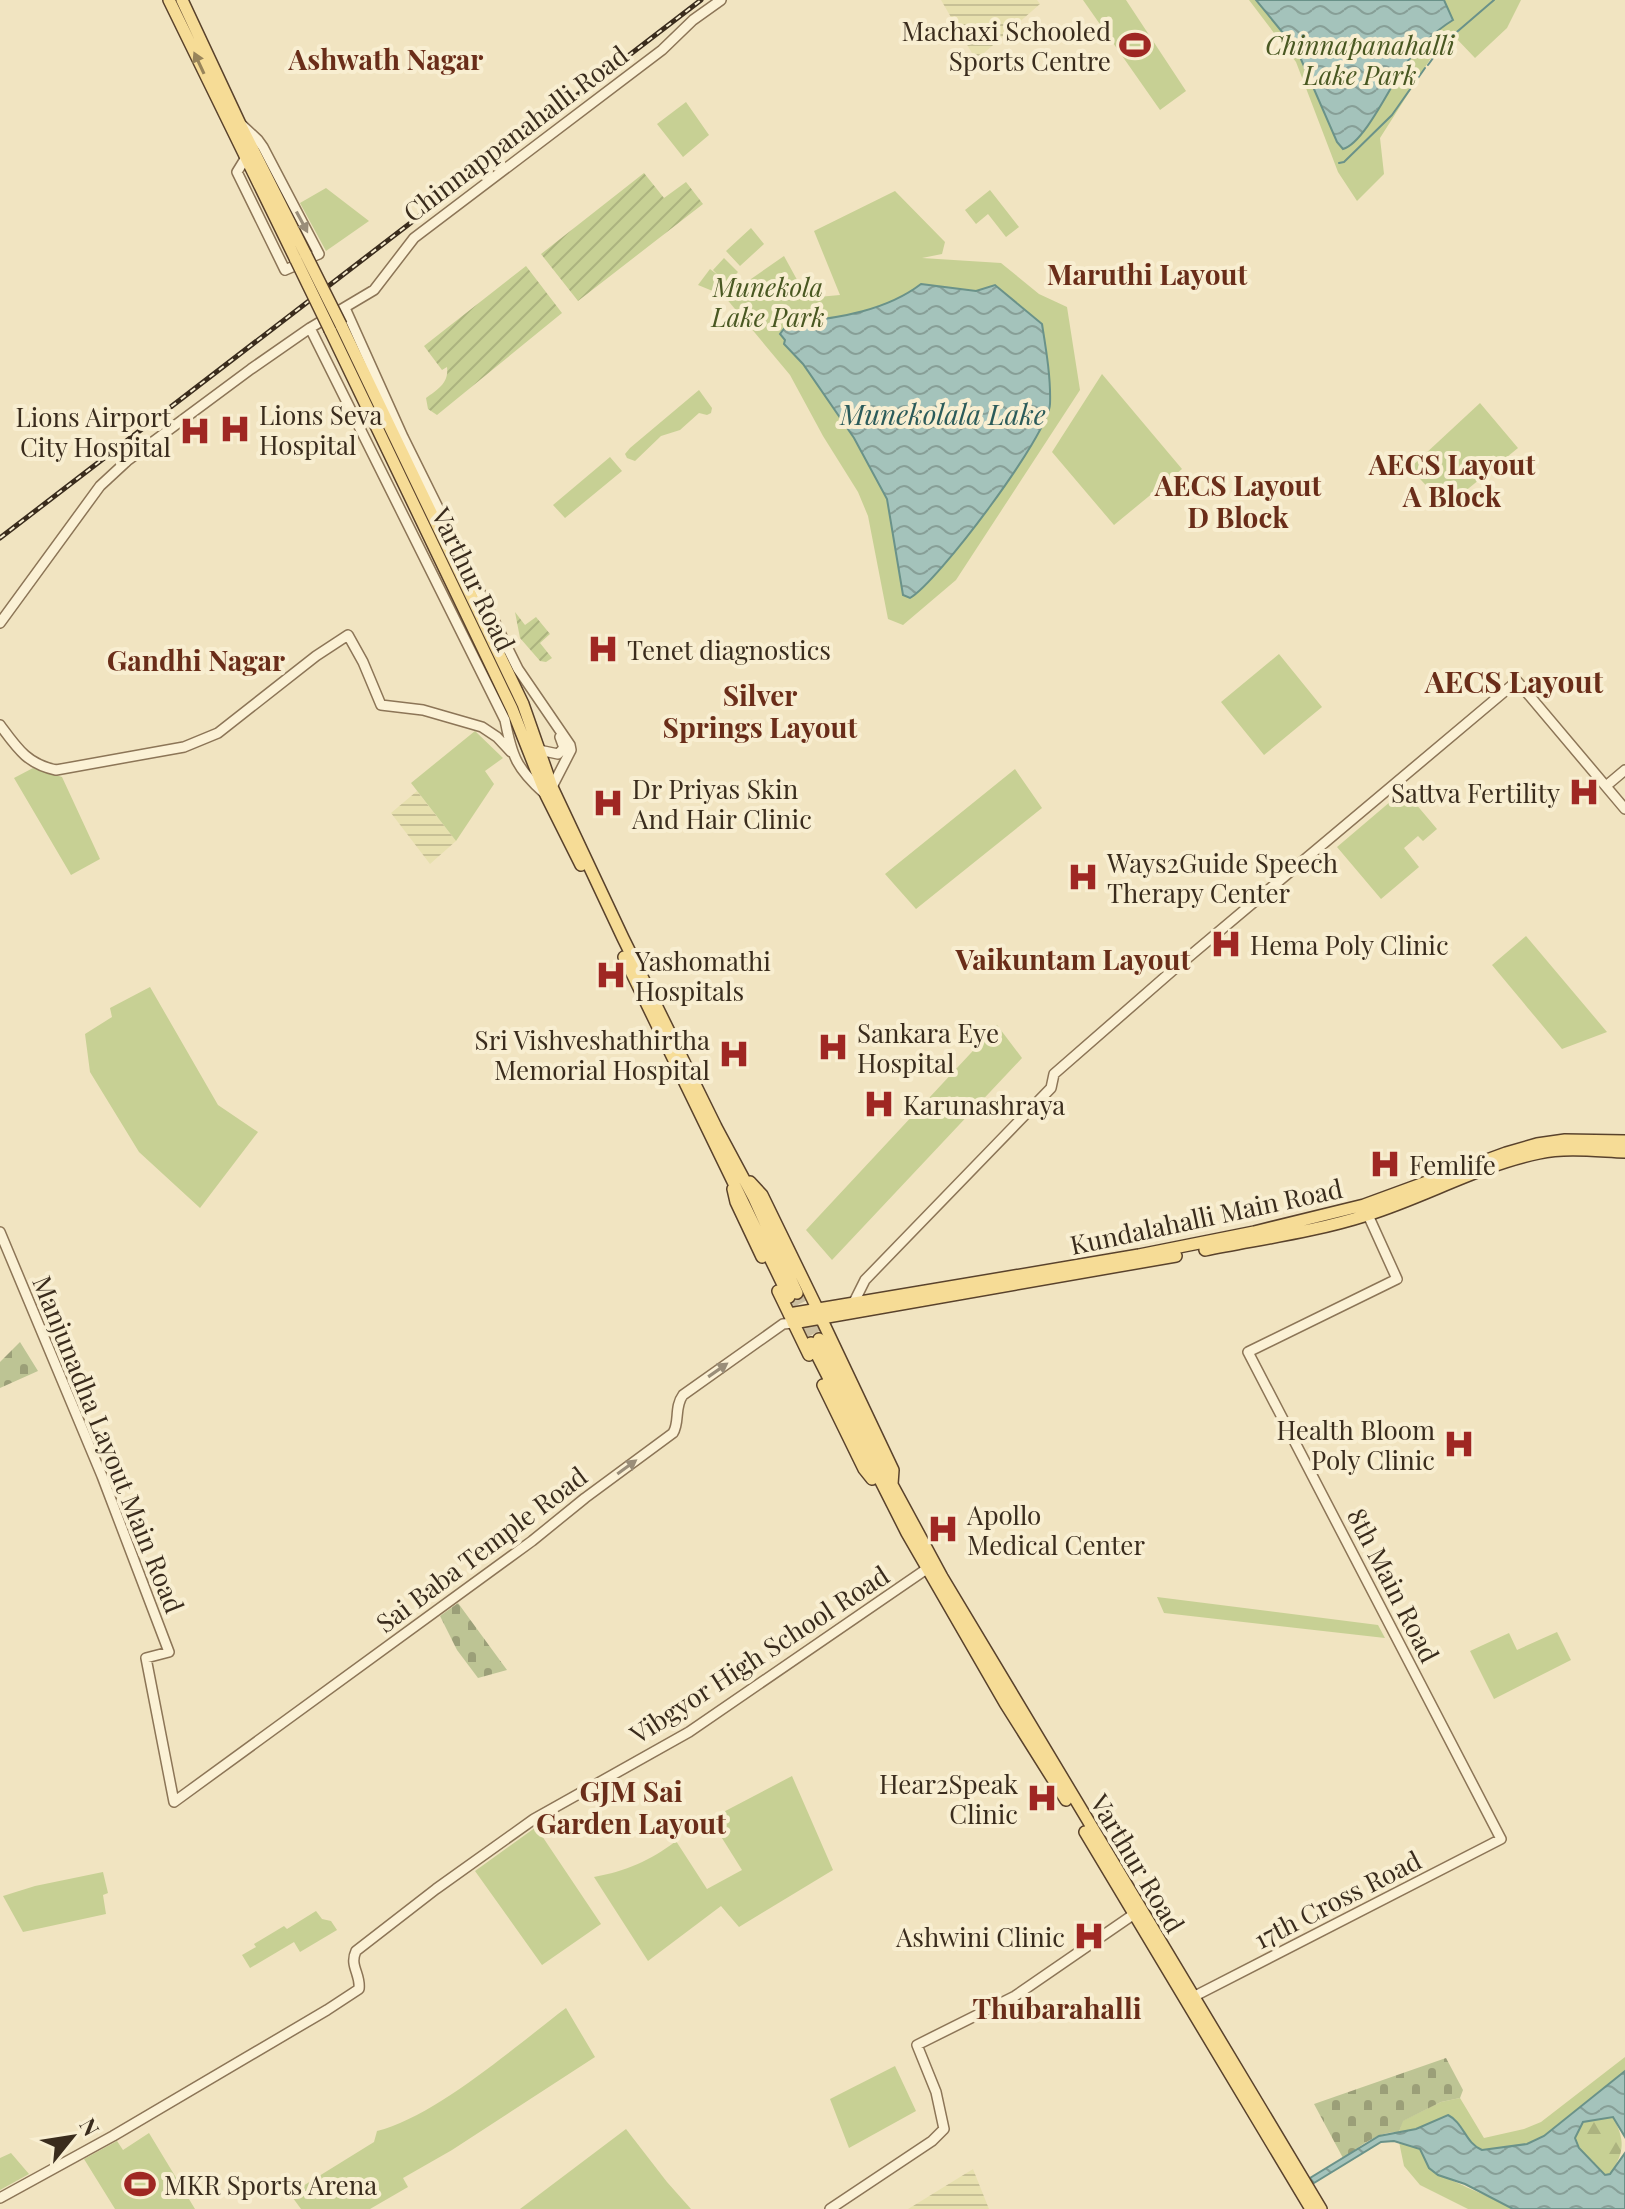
<svg xmlns="http://www.w3.org/2000/svg" width="1625" height="2209" viewBox="0 0 1625 2209" font-family="'Playfair Display',serif">
	<style>
		.farmland { fill: url(#farmland-rules) }
		.green { fill: #c7d094; fill-rule: evenodd }
		.forest { fill: url(#forest-firs) }
		.cemetery { fill: url(#cemetery-stones) }
		.garden { fill: url(#garden-furrows) }
		.water { fill: url(#water-waves); stroke: #6a9289; stroke-width: 2 }
		.lines { fill: none; stroke-linecap: round; stroke-linejoin: round }
		.stream { stroke: #6a9289; stroke-width: 2 }
		.primary-tunnel { stroke: #ccbfa0; stroke-width: 11; stroke-dasharray: 11 5.5; stroke-linecap: butt }
		.tertiary-casing { stroke: #8c7557; stroke-width: 12 }
		.primary-casing { stroke: #59422c; stroke-width: 14 }
		.tertiary { stroke: #fbf1d5; stroke-width: 9 }
		.primary { stroke: #f6dc96; stroke-width: 11 }
		.rail-casing { stroke: #3a2c1d; stroke-width: 5 }
		.rail { stroke: #f8eed1; stroke-width: 2; stroke-dasharray: 6; stroke-linecap: butt }
		.primary-bridge-casing { stroke: #59422c; stroke-width: 14; stroke-linecap: butt }
		.primary-bridge { stroke: #f6dc96; stroke-width: 11 }
		.oneway { fill: #98845a }
		.oneway2 { fill: #9a8e79 }
		.labels { text-anchor: middle; dominant-baseline: central; stroke-width: 8; stroke-linejoin: round; paint-order: stroke }
		.poi-label { font-size: 26px; fill: #3a2c1d; stroke: #f8eed1; text-anchor: start }
		.park-label { font-size: 26px; font-style: italic; fill: #495822; stroke: #f8eed1 }
		.street-label { font-size: 26px; fill: #3a2c1d; stroke: #f8eed1 }
		.neighbourhood-label { font-size: 28px; font-weight: bold; fill: #6a2d19; stroke: #f8eed1 }
		.water-label { font-size: 28px; font-style: italic; fill: #2b5b5a; stroke: #f8eed1 }
		.quarter-label { font-size: 30px; font-weight: bold; fill: #6a2d19; stroke: #f8eed1 }
	</style>
	<defs>
		<pattern id="farmland-rules" width="6" height="5" patternUnits="userSpaceOnUse" patternTransform="scale(2)"><rect width="6" height="5" fill="#e7e0ae"/><path d="M0 2.5h6" fill="none" stroke="#c7c095"/></pattern>
		<pattern id="forest-firs" width="22" height="20" patternUnits="userSpaceOnUse" patternTransform="scale(2)"><rect width="22" height="20" fill="#c7d094"/><path d="M5 1l3.5 6h-7zM16 11l3.5 6h-7z" fill="#acb37f"/></pattern>
		<pattern id="cemetery-stones" width="16" height="16" patternUnits="userSpaceOnUse" patternTransform="scale(2)"><rect width="16" height="16" fill="#bdc494"/><path d="M2 7V4a2 2 0 0 1 4 0v3zM10 15v-3a2 2 0 0 1 4 0v3z" fill="#9b9f78"/></pattern>
		<pattern id="garden-furrows" width="10" height="10" patternUnits="userSpaceOnUse" patternTransform="scale(2)"><rect width="10" height="10" fill="#c7d094"/><path d="M-1 1l2-2M0 10L10 0M9 11l2-2" fill="none" stroke="#acb37f"/></pattern>
		<pattern id="water-waves" width="16" height="10" patternUnits="userSpaceOnUse" patternTransform="scale(2)"><rect width="16" height="10" fill="#a4c3bb"/><path d="M0 5q4-4 8 0t8 0" fill="none" stroke="#879f97"/></pattern>
	</defs>
	<rect width="100%" height="100%" fill="#f1e4c1"/>
	<path class="farmland" d="M941 0H1037L1040 4 976 60Z
		M417 791 456 841 430 864 391 813Z
		M973 2169 989 2209H908L913 2206Z"/>
	<path class="green" d="M1083 0H1126L1186 91 1160 110Z
		M1249 0H1521L1507 28 1475 58 1455 37 1431 58 1380 138 1384 174 1357 201 1338 172 1296 62Z
		M686 102 709 135 683 157 657 124Z
		M326 188 369 221 326 251 300 203Z
		M990 190 1019 227 1006 237 988 214 976 224 965 210Z
		M895 191 945 242 942 254 922 258 1001 263 1039 294 1067 307 1080 390 956 580 903 625 888 619 868 516 858 492 823 436 790 375 725 297 784 256 807 298 840 295 814 231ZM922 284 976 291 995 285 1042 324 1050 406 903 595 887 499 854 438 803 364 784 344 785 340 780 333 787 322C832 323 886 311 922 284Z
		M751 228 764 244 740 266 726 251Z
		M724 258 738 272 727 284 729 286 720 294 698 285 710 269 718 275 713 270Z
		M1102 374 1182 469 1114 525 1052 452Z
		M699 390 712 408 711 413 707 415 699 413 680 430 661 436 635 461 627 458 625 454 630 448Z
		M1480 403 1518 448 1447 506 1444 505 1410 468Z
		M610 457 622 471 565 518 553 505Z
		M1279 654 1322 707 1264 755 1221 702Z
		M475 731 503 758 485 771 494 784 456 841 411 783Z
		M33 768 62 777 100 859 71 875 14 778Z
		M1015 769 1042 808 916 909 885 874Z
		M1404 790 1437 829 1423 841 1418 836 1404 848 1419 867 1381 899 1337 847Z
		M1526 936 1607 1032 1562 1049 1492 965Z
		M150 987 218 1105 258 1132 200 1208 139 1152 90 1072 85 1034 112 1017 110 1008Z
		M997 1025 1022 1058 832 1260 806 1230Z
		M1157 1597 1378 1625 1385 1638 1164 1613Z
		M1557 1632 1571 1660 1494 1699 1470 1651 1509 1633 1517 1650Z
		M792 1776 833 1870 739 1927 721 1906 648 1961 594 1877C626 1871 650 1861 676 1841L707 1889 742 1870 710 1819Z
		M536 1827 601 1924 542 1965 475 1871Z
		M103 1872 108 1893 103 1895 106 1914 23 1932 3 1896 35 1886Z
		M316 1911 322 1919 331 1921 337 1930 300 1952 294 1942 250 1968 242 1955 256 1947 254 1944 284 1926 287 1929Z
		M566 2008 595 2057 452 2150 403 2178 408 2187 370 2209H301L290 2194 374 2142 377 2131C435 2117 517 2045 566 2008Z
		M1625 2057V2071L1622 2074 1544 2136 1527 2144 1483 2150C1470 2145 1465 2134 1458 2122L1420 2149C1423 2154 1425 2161 1428 2166 1435 2176 1496 2198 1513 2209H1468L1420 2185 1404 2166 1398 2137 1402 2121 1441 2102 1460 2098 1484 2138 1524 2129 1541 2122Z
		M895 2066 916 2111 849 2148 830 2099Z
		M626 2129 667 2182 691 2209H520Z
		M149 2133 195 2209H115L84 2159 117 2141 123 2150Z
		M11 2153 29 2174 0 2190V2158Z"/>
	<path class="forest" d="M1613 2117C1625 2140 1625 2152 1610 2174L1605 2175 1579 2148 1575 2138 1583 2121Z"/>
	<path class="cemetery" d="M20 1342 38 1371 0 1388V1362Z
		M458 1603 507 1670 478 1678 457 1650 440 1616Z
		M1446 2058 1463 2090 1460 2098 1441 2102 1403 2121 1399 2132C1377 2131 1360 2147 1343 2158L1314 2104Z"/>
	<path class="garden" d="M644 173 664 198 686 182 703 204 578 301 541 254Z
		M526 266 562 313 437 415 428 409 426 398C438 389 449 383 447 367L442 370 424 346Z
		M515 612 525 625 536 617 550 634 540 643 552 658 546 662 540 661 520 638Z"/>
	<path class="water" d="M1256 0H1444L1453 20C1435 31 1414 51 1403 68 1390 87 1364 143 1343 149L1337 142 1297 50Z
		M921 284 976 291 995 285 1042 324C1046 349 1051 378 1050 404 1049 434 938 582 910 598L903 595 887 499 854 438 803 364 784 344 785 340 780 334 792 318 798 322C840 318 887 310 921 284Z
		M1625 2071V2137L1613 2117 1583 2122 1575 2138 1579 2148 1605 2175 1610 2174 1625 2153V2209H1513L1465 2184 1438 2175 1429 2168 1420 2149 1394 2141 1381 2142 1314 2183 1310 2178 1379 2136 1416 2129 1448 2115C1464 2123 1465 2143 1482 2150L1527 2144 1544 2136Z"/>
	<g class="lines">
		<path class="stream" d="M1428 65 1444 43 1494 0
			M1339 163 1344 162 1392 115 1425 68"/>
		<path class="primary-tunnel" d="M797 1293 819 1339
			M789 1297 811 1343"/>
		<defs>
			<path id="tertiary" d="M243 126 258 140 263 147 319 254 314 256
				M245 159 237 172 285 270 292 267
				M345 308 403 437 518 669 570 745 571 750 552 787
				M310 328 505 720C512 757 517 769 545 794
				M0 623 100 486 127 461 251 369 310 328 374 290 414 238 662 50 693 20 721 0
				M0 725C17 748 27 764 56 770L184 747 218 733 316 656 348 635 363 662 381 705 423 710 482 727 497 737 511 752
				M539 750 558 754 564 748 560 737
				M1606 786 1625 770
				M0 1232 102 1476 169 1652 146 1658 174 1802 532 1541 585 1498 673 1433C680 1422 674 1407 683 1395L783 1324 793 1323
				M854 1302 865 1280 1051 1088 1054 1074 1172 971 1517 681 1625 809
				M1193 1997 1501 1839 1248 1352 1397 1279 1368 1215
				M0 2198 113 2136 327 2010 359 1989C361 1974 349 1966 356 1951L436 1889 534 1819 689 1732 928 1568
				M830 2209 932 2141 944 2129 936 2092 917 2045 1015 1996 1140 1910"/>
			<path id="primary" d="M169 0 296 260
				M182 0 240 124 306 255
				M341 325 523 704 552 787 623 938 716 1127 754 1198 797 1293
				M330 330 512 709 546 795 581 865
				M624 957 789 1297
				M750 1182 762 1195 817 1308
				M733 1189 736 1202 762 1257
				M1205 1250C1259 1239 1314 1232 1367 1215 1425 1197 1480 1165 1539 1153 1567 1147 1597 1151 1625 1152
				M778 1291 809 1355
				M789 1314 1139 1255 1254 1232 1364 1205 1506 1153 1537 1144 1565 1140 1625 1141
				M821 1318 893 1470 892 1484
				M793 1323 1176 1256
				M819 1339 882 1466 942 1577 1321 2209
				M811 1343 907 1533 1005 1703 1066 1800
				M823 1385 864 1469 872 1479
				M1085 1832 1311 2209"/>
		</defs>
		<use href="#tertiary" class="tertiary-casing"/>
		<use href="#primary" class="primary-casing"/>
		<use href="#tertiary" class="tertiary"/>
		<use href="#primary" class="primary"/>
		<defs>
			<path id="rail" d="M0 538 701 0"/>
		</defs>
		<use href="#rail" class="rail-casing"/>
		<use href="#rail" class="rail"/>
		<defs>
			<path id="primary-bridge" d="M306 255 341 325
				M296 260 330 330"/>
		</defs>
		<use href="#primary-bridge" class="primary-bridge-casing"/>
		<use href="#primary-bridge" class="primary-bridge"/>
	</g>
	<defs><path id="oneway-solid" d="M-6-.8H1V-3.2L6.5 0L1 3.2V.8H-6Z" transform="scale(2)"/></defs>
	<use class="oneway" href="#oneway-solid" transform="translate(199 63) rotate(-115)"/>
	<g class="oneway2">
		<use href="#oneway-solid" transform="translate(302 222) rotate(62)"/>
		<use href="#oneway-solid" transform="translate(718 1370) rotate(-35)"/>
		<use href="#oneway-solid" transform="translate(627 1467) rotate(-36)"/>
	</g>
	<defs>
		<symbol id="stadium-bare" viewBox="-9 -9 18 18"><path d="M0-5a6.5 5 0 1 0 0 10a6.5 5 0 1 0 0-10ZM-3.5-1.8h7v3.6h-7Z" fill="#9f2723" stroke="#f8eed1" stroke-width="2.5" paint-order="stroke"/></symbol>
		<symbol id="hospital-bare" viewBox="-9 -9 18 18"><path d="M-5-5h3v3.5h4V-5h3V5h-3V1.5h-4V5h-3Z" fill="#9f2723" stroke="#f8eed1" stroke-width="2.5" paint-order="stroke"/></symbol>
	</defs>
	<g fill-rule="evenodd">
		<use href="#stadium-bare" x="1113" y="23" width="44" height="44"/>
		<use href="#hospital-bare" x="213" y="407" width="44" height="44"/>
		<use href="#hospital-bare" x="173" y="409" width="44" height="44"/>
		<use href="#hospital-bare" x="581" y="627" width="44" height="44"/>
		<use href="#hospital-bare" x="1562" y="770" width="44" height="44"/>
		<use href="#hospital-bare" x="586" y="781" width="44" height="44"/>
		<use href="#hospital-bare" x="1061" y="855" width="44" height="44"/>
		<use href="#hospital-bare" x="1204" y="922" width="44" height="44"/>
		<use href="#hospital-bare" x="589" y="953" width="44" height="44"/>
		<use href="#hospital-bare" x="811" y="1025" width="44" height="44"/>
		<use href="#hospital-bare" x="712" y="1032" width="44" height="44"/>
		<use href="#hospital-bare" x="857" y="1082" width="44" height="44"/>
		<use href="#hospital-bare" x="1363" y="1142" width="44" height="44"/>
		<use href="#hospital-bare" x="1437" y="1422" width="44" height="44"/>
		<use href="#hospital-bare" x="921" y="1507" width="44" height="44"/>
		<use href="#hospital-bare" x="1020" y="1776" width="44" height="44"/>
		<use href="#hospital-bare" x="1067" y="1914" width="44" height="44"/>
		<use href="#stadium-bare" x="118" y="2162" width="44" height="44"/>
	</g>
	<g class="labels">
		<g class="poi-label">
			<text x="1111" y="30" text-anchor="end">Machaxi Schooled<tspan x="1111" dy="30">Sports Centre</tspan></text>
			<text x="259" y="414">Lions Seva<tspan x="259" dy="30">Hospital</tspan></text>
			<text x="171" y="416" text-anchor="end">Lions Airport<tspan x="171" dy="30">City Hospital</tspan></text>
			<text x="627" y="649">Tenet diagnostics</text>
			<text x="632" y="788">Dr Priyas Skin<tspan x="632" dy="30">And Hair Clinic</tspan></text>
			<text x="1560" y="792" text-anchor="end">Sattva Fertility</text>
			<text x="1107" y="862">Ways2Guide Speech<tspan x="1107" dy="30">Therapy Center</tspan></text>
			<text x="1250" y="944">Hema Poly Clinic</text>
			<text x="635" y="960">Yashomathi<tspan x="635" dy="30">Hospitals</tspan></text>
			<text x="857" y="1032">Sankara Eye<tspan x="857" dy="30">Hospital</tspan></text>
			<text x="710" y="1039" text-anchor="end">Sri Vishveshathirtha<tspan x="710" dy="30">Memorial Hospital</tspan></text>
			<text x="903" y="1104">Karunashraya</text>
			<text x="1409" y="1164">Femlife</text>
			<text x="1435" y="1429" text-anchor="end">Health Bloom<tspan x="1435" dy="30">Poly Clinic</tspan></text>
			<text x="967" y="1514">Apollo<tspan x="967" dy="30">Medical Center</tspan></text>
			<text x="1018" y="1783" text-anchor="end">Hear2Speak<tspan x="1018" dy="30">Clinic</tspan></text>
			<text x="1065" y="1936" text-anchor="end">Ashwini Clinic</text>
			<text x="164" y="2184">MKR Sports Arena</text>
		</g>
		<g class="park-label">
			<text x="1360" y="44">Chinnapanahalli<tspan x="1360" dy="30">Lake Park</tspan></text>
			<text x="768" y="286">Munekola<tspan x="768" dy="30">Lake Park</tspan></text>
		</g>
		<g class="street-label">
			<text transform="translate(515 133) rotate(-37)">Chinnappanahalli Road</text>
			<text transform="translate(474 579) rotate(64)">Varthur Road</text>
			<text transform="translate(1206 1216) rotate(-12)">Kundalahalli Main Road</text>
			<text transform="translate(109 1444) rotate(68)">Manjunadha Layout Main Road</text>
			<text transform="translate(481 1549) rotate(-37)">Sai Baba Temple Road</text>
			<text transform="translate(1394 1585) rotate(63)">8th Main Road</text>
			<text transform="translate(759 1654) rotate(-33)">Vibgyor High School Road</text>
			<text transform="translate(1138 1863) rotate(59)">Varthur Road</text>
			<text transform="translate(1337 1899) rotate(-27)">17th Cross Road</text>
		</g>
		<g class="neighbourhood-label">
			<text x="386" y="58">Ashwath Nagar</text>
			<text x="1147" y="273">Maruthi Layout</text>
			<text x="1452" y="463">AECS Layout<tspan x="1452" dy="32">A Block</tspan></text>
			<text x="1238" y="484">AECS Layout<tspan x="1238" dy="32">D Block</tspan></text>
			<text x="196" y="659">Gandhi Nagar</text>
			<text x="760" y="694">Silver<tspan x="760" dy="32">Springs Layout</tspan></text>
			<text x="1073" y="958">Vaikuntam Layout</text>
			<text x="631" y="1790">GJM Sai<tspan x="631" dy="32">Garden Layout</tspan></text>
			<text x="1057" y="2007">Thubarahalli</text>
		</g>
		<g class="water-label">
			<text x="943" y="413">Munekolala Lake</text>
		</g>
		<g class="quarter-label">
			<text x="1514" y="681">AECS Layout</text>
		</g>
	</g>
	<g transform="translate(72 2137) rotate(60)" stroke="#f8eed1" stroke-width="6" paint-order="stroke">
	<path d="M0-6L14 30L0 20L-14 30Z" fill="#3a2c1d"/>
	<text y="-12" font-size="22" font-weight="bold" text-anchor="middle" fill="#3a2c1d">N</text>
	</g>
</svg>
